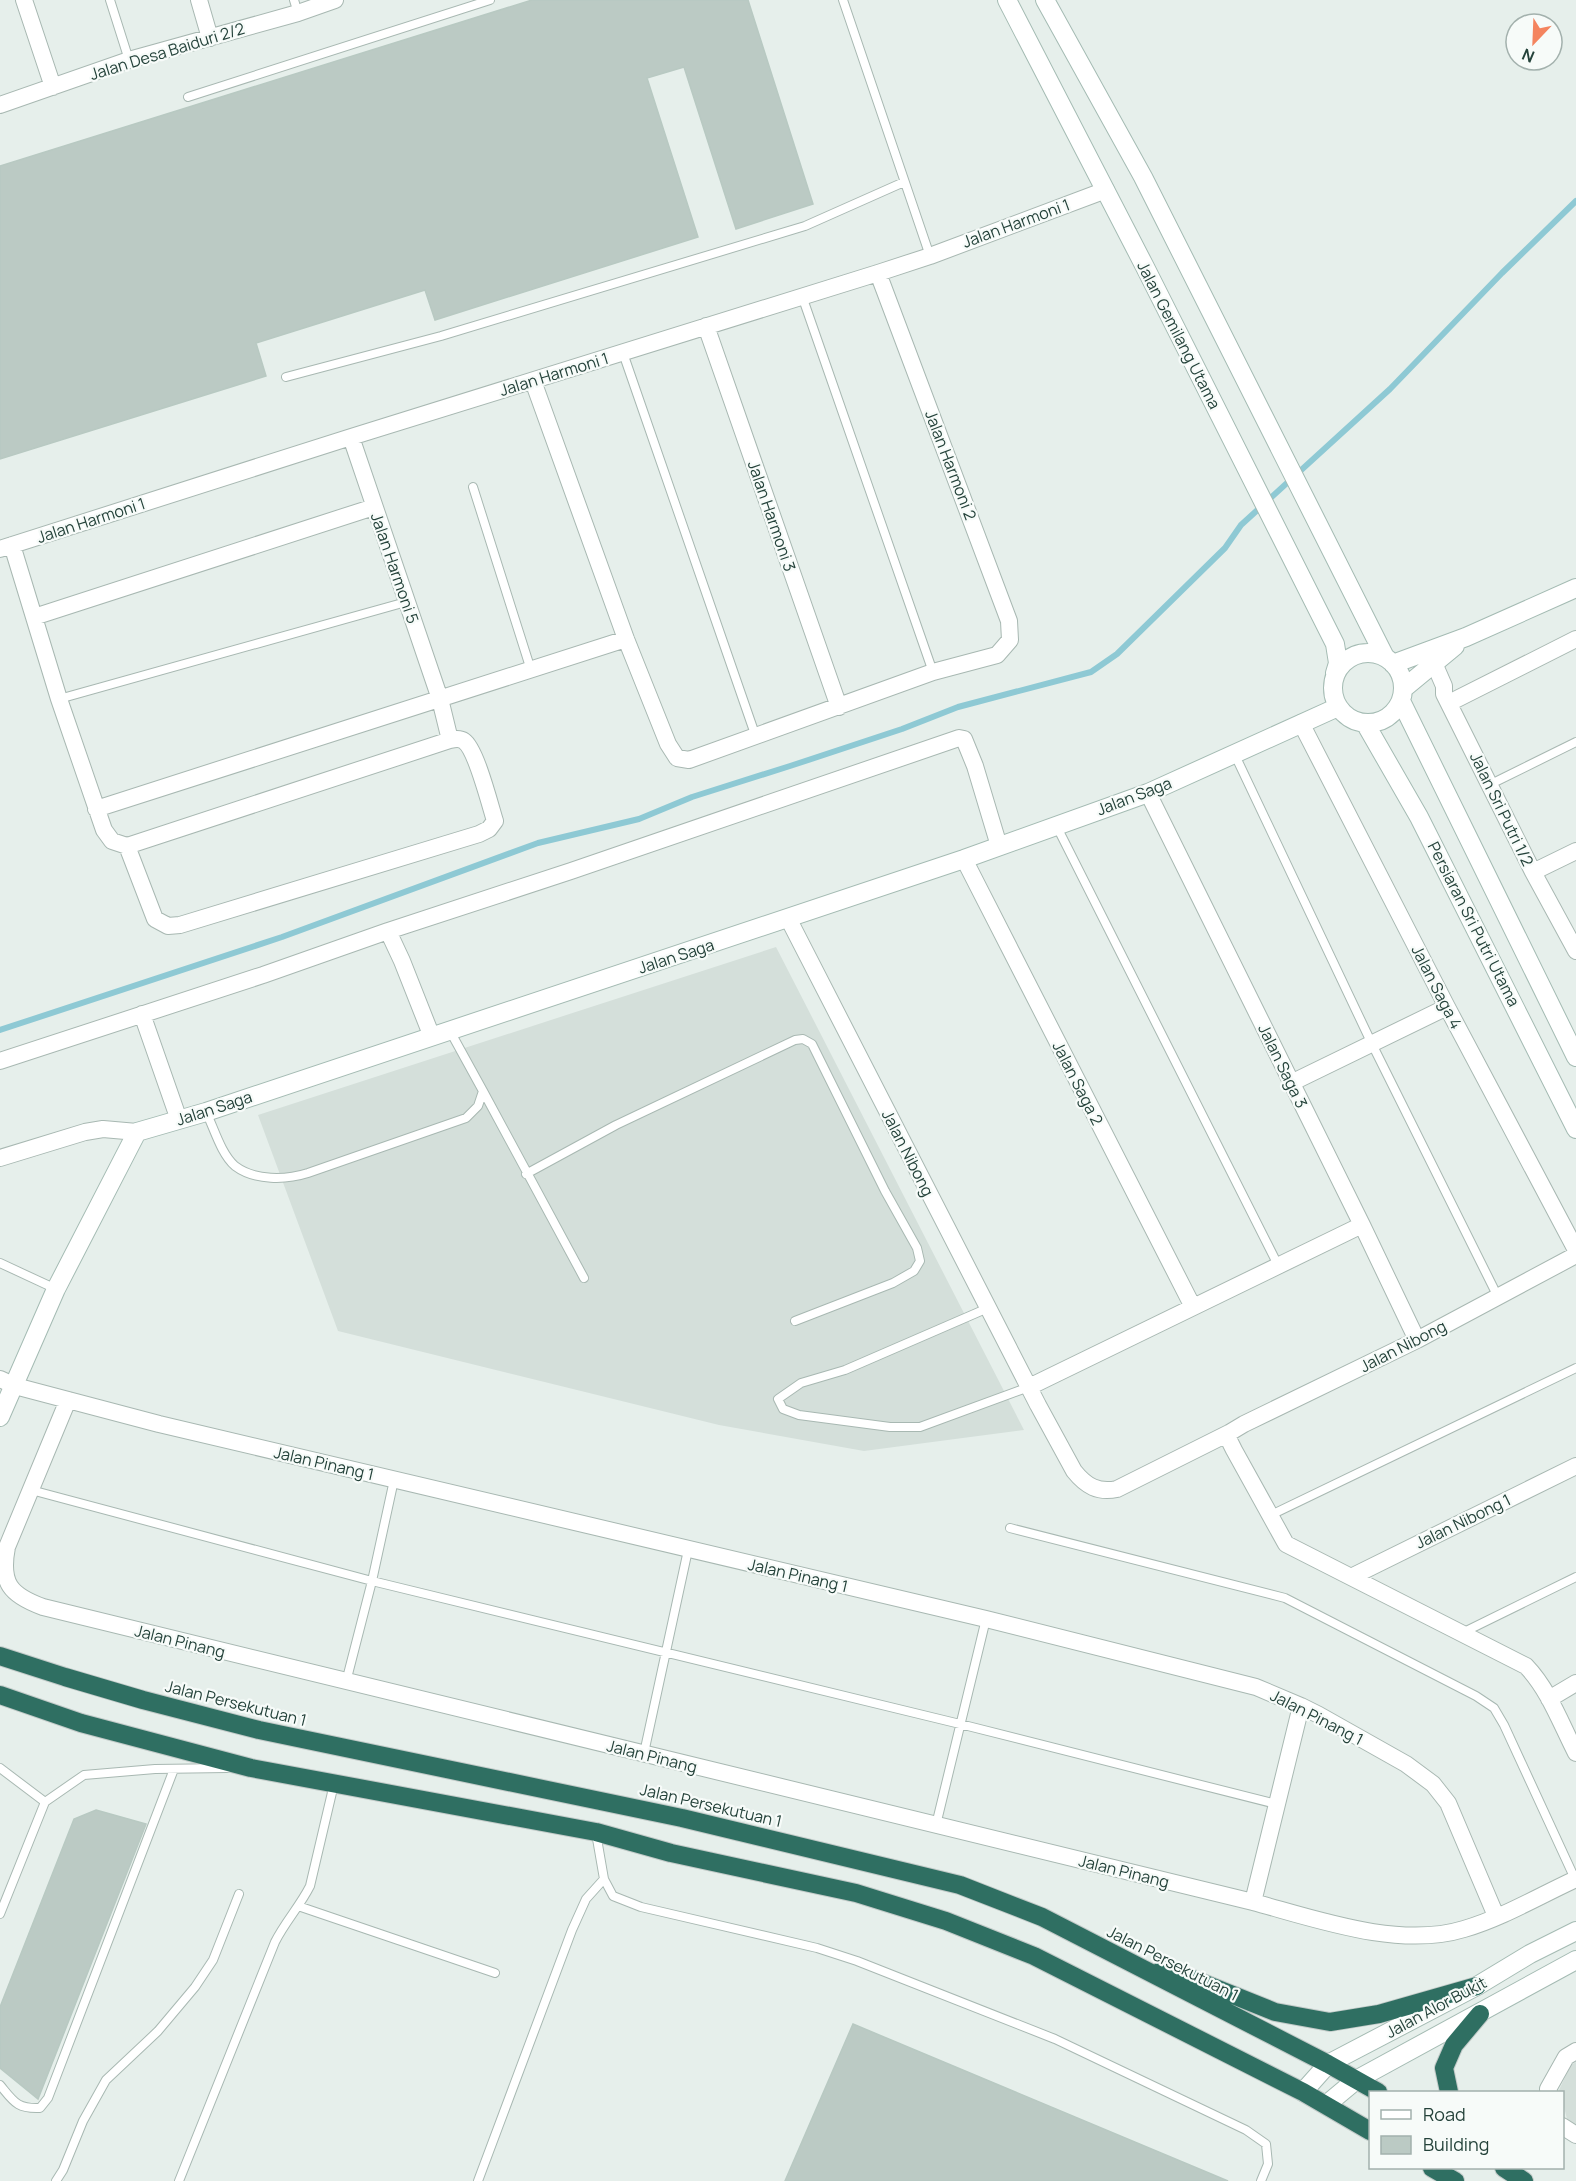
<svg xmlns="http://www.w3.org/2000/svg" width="1576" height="2181" viewBox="0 0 1576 2181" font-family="Manrope,sans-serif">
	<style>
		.built { fill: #d4dfda }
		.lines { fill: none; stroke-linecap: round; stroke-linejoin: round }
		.stream { stroke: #8ec9d4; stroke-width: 6 }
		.building { fill: #bbcac4; stroke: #b8c9c2; stroke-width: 1.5 }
		.lane-casing { stroke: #a8b8b2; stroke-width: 10 }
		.street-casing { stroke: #a8b8b2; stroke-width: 18 }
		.secondary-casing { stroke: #a4bbb3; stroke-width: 20 }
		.highway-casing { stroke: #c2cac8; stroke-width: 20 }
		.lane { stroke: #fff; stroke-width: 8 }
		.street { stroke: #fff; stroke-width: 16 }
		.secondary { stroke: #fff; stroke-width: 18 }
		.highway { stroke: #2f6f62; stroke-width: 18 }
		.labels { text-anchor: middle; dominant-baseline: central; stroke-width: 4.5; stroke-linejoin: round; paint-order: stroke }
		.street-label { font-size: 16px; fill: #24423a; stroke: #f7fbf9 }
	</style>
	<rect width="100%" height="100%" fill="#e6efeb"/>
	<path class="built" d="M776 947 1024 1430 864 1451 719 1425 338 1331 258 1115Z
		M1576 2062V2126L1567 2119 1563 2103 1562 2092H1560L1559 2090 1571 2065Z"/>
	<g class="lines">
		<path class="stream" d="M0 1030 282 937 538 843 639 819 692 797 790 766 902 729 958 707 1091 672 1117 654 1225 548 1241 525 1390 389 1502 273 1576 201"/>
	</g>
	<path class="building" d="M532 0H748L813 204 736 229 684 67 647 78 698 237 435 320 425 290 256 343 266 376 0 459V166Z
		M96 1810 146 1824 38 2099 0 2068V2007L74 1819Z
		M853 2024 1228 2181H785Z"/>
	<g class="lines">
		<defs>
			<path id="lane" d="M110 0 129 60
				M294 0 298 13
				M843 0 930 256
				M188 97 490 0
				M802 296 933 672
				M623 353 756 737
				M286 377 441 336 805 226 904 182
				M473 487 531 670
				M59 699 406 602
				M1234 753 1372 1044 1498 1297
				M1491 784 1576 742
				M1056 825 1278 1265
				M483 1091 584 1278
				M206 1112C214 1128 221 1154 235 1166 255 1181 286 1180 308 1173L466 1118 478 1106 483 1091 450 1031
				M526 1174 616 1125 795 1040 803 1039 812 1044 885 1191 917 1248 920 1261 914 1271 893 1283 795 1321
				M0 1263 56 1289
				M988 1308 845 1370 801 1383 778 1399 783 1409 799 1415 890 1427H920L1029 1387
				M31 1490 372 1581 960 1724 1276 1804
				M1271 1515 1576 1368
				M1010 1528 1285 1598 1476 1696 1494 1708 1504 1725 1575 1879
				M1462 1633 1576 1577
				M346 1682 372 1581 394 1480
				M644 1753 688 1550
				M0 1768 45 1802
				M936 1825 986 1619
				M596 1833 604 1879 613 1896 641 1907 817 1948 857 1961 1055 2039 1246 2130 1266 2144 1268 2164 1261 2181
				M298 1906 495 1973
				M0 1914 45 1802 84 1775 155 1769 227 1768
				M0 2085C14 2102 17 2109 40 2108L48 2098 174 1769
				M56 2181 63 2170 83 2121 106 2080 158 2031 195 1987 213 1960 239 1894
				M179 2181 275 1942C285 1922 300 1906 310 1886L334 1784
				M478 2181 572 1930 586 1899 604 1879"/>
			<path id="street" d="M24 0 53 87
				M199 0 210 38
				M0 105 129 60 298 13 335 0
				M706 326 839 707
				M533 381 626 639 668 744 677 758 689 760 933 672 997 655 1010 640 1009 621 878 273
				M12 545 59 699 104 830 112 841 127 846 155 919 168 926 180 925 479 834 489 829 495 821C490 805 476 749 464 741 460 738 454 739 450 740L440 699 351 437
				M0 549 351 437 878 273 930 256 1106 190
				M34 617 374 507
				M1434 663 1444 686V694L1533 872 1576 951
				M1449 703 1576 639
				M1301 723 1447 1007 1576 1250
				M1148 793 1362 1225 1417 1340
				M96 809 626 639
				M127 846 450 740
				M964 859 1193 1307
				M1533 872 1576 851
				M788 918 1038 1405 1074 1471C1086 1486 1098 1493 1117 1489L1229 1433 1244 1424 1417 1340 1576 1255
				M388 931 571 871 959 738 964 739 975 766 999 846
				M142 1014 179 1120
				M0 1061 263 975 388 931 402 961 432 1037
				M1291 1083 1447 1007
				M0 1158 85 1132 103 1129 137 1132
				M0 1379 15 1386 159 1424 986 1619 1256 1687 1301 1706 1319 1715 1406 1764 1433 1784 1448 1803 1496 1916
				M1029 1387 1362 1225
				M68 1400 7 1547C0 1583 10 1595 43 1607L1253 1902C1316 1919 1399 1949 1464 1929 1502 1918 1539 1896 1576 1879
				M1229 1433V1440L1234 1450 1286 1544 1526 1666C1549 1690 1561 1724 1576 1753
				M1351 1577 1576 1466
				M1549 1699 1576 1683
				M1253 1902 1301 1706
				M1549 2092 1548 2089 1566 2057 1576 2051
				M1562 2126 1576 2135"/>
			<path id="secondary" d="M1007 0 1145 267 1335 644 1338 663 1335 673
				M1045 0 1143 177 1385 657
				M1333 688a35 35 0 1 1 70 0a35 35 0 1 1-70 0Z
				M1393 664 1466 637 1576 588
				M1403 689 1455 646
				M1401 701 1576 1057
				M1365 723 1419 817 1576 1129
				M0 1417 56 1289 137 1132 206 1112 964 859 1148 793 1338 707
				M1303 2092 1328 2064 1477 1986 1530 1954 1576 1931
				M1326 2105 1356 2080 1576 1960"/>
			<path id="highway" d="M0 1656 65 1677 143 1700 259 1730 682 1818 960 1885 1042 1917 1328 2064 1378 2092
				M0 1695 81 1723 251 1768 596 1832 671 1853 856 1893 946 1921 1034 1956 1303 2092 1370 2131
				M1163 1967 1275 2012 1330 2022 1379 2014 1477 1986
				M1449 2092 1444 2068 1454 2045 1480 2014
				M1432 2168 1455 2181
				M1504 2168 1524 2181"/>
		</defs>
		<use href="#lane" class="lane-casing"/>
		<use href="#street" class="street-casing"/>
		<use href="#secondary" class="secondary-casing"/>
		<use href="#highway" class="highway-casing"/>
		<use href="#lane" class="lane"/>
		<use href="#street" class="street"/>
		<use href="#secondary" class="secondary"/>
		<use href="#highway" class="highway"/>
	</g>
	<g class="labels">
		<g class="street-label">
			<text transform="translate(167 51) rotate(-17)">Jalan Desa Baiduri 2/2</text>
			<text transform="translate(1016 223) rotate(-20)">Jalan Harmoni 1</text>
			<text transform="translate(1179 335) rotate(63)">Jalan Gemilang Utama</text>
			<text transform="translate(554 374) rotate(-17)">Jalan Harmoni 1</text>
			<text transform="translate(951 465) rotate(69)">Jalan Harmoni 2</text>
			<text transform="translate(772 516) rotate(71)">Jalan Harmoni 3</text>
			<text transform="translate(91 520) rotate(-18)">Jalan Harmoni 1</text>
			<text transform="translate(395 568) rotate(71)">Jalan Harmoni 5</text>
			<text transform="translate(1134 796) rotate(-21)">Jalan Saga</text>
			<text transform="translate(1502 809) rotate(64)">Jalan Sri Putri 1/2</text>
			<text transform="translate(1474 924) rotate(63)">Persiaran Sri Putri Utama</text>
			<text transform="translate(676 956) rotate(-18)">Jalan Saga</text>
			<text transform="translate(1437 987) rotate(63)">Jalan Saga 4</text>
			<text transform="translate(1283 1066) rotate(64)">Jalan Saga 3</text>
			<text transform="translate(1078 1083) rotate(63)">Jalan Saga 2</text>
			<text transform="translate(214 1108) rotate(-18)">Jalan Saga</text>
			<text transform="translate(908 1153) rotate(63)">Jalan Nibong</text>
			<text transform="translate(1403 1346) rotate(-27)">Jalan Nibong</text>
			<text transform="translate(324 1463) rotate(13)">Jalan Pinang 1</text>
			<text transform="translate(1463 1521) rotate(-26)">Jalan Nibong 1</text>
			<text transform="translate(798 1575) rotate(13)">Jalan Pinang 1</text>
			<text transform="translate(180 1641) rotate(14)">Jalan Pinang</text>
			<text transform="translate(236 1703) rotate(14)">Jalan Persekutuan 1</text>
			<text transform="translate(1317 1717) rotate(27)">Jalan Pinang 1</text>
			<text transform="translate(652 1756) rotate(14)">Jalan Pinang</text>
			<text transform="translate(711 1805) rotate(13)">Jalan Persekutuan 1</text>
			<text transform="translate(1124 1871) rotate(14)">Jalan Pinang</text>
			<text transform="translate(1173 1963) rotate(27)">Jalan Persekutuan 1</text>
			<text transform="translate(1436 2007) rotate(-28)">Jalan Alor Bukit</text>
		</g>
	</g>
	<rect x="1369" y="2091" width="195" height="78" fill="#f7fbf9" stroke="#a3b1ad" stroke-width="1.5"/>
	<rect x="1381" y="2110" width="30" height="9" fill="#ffffff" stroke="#a3b1ad" stroke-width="1.5"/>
	<text x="1423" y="2121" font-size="18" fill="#24423a">Road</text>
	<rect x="1381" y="2136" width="30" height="18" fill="#bbcac4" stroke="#a3b1ad" stroke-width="1.5"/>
	<text x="1423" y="2151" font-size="18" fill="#24423a">Building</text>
	<g transform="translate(1534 42) rotate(203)"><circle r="28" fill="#f7fbf9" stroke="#a3b1ad" stroke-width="1.5"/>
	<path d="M0-4.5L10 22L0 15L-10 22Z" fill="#f4845f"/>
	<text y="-9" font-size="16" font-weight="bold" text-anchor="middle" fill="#24423a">N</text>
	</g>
</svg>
